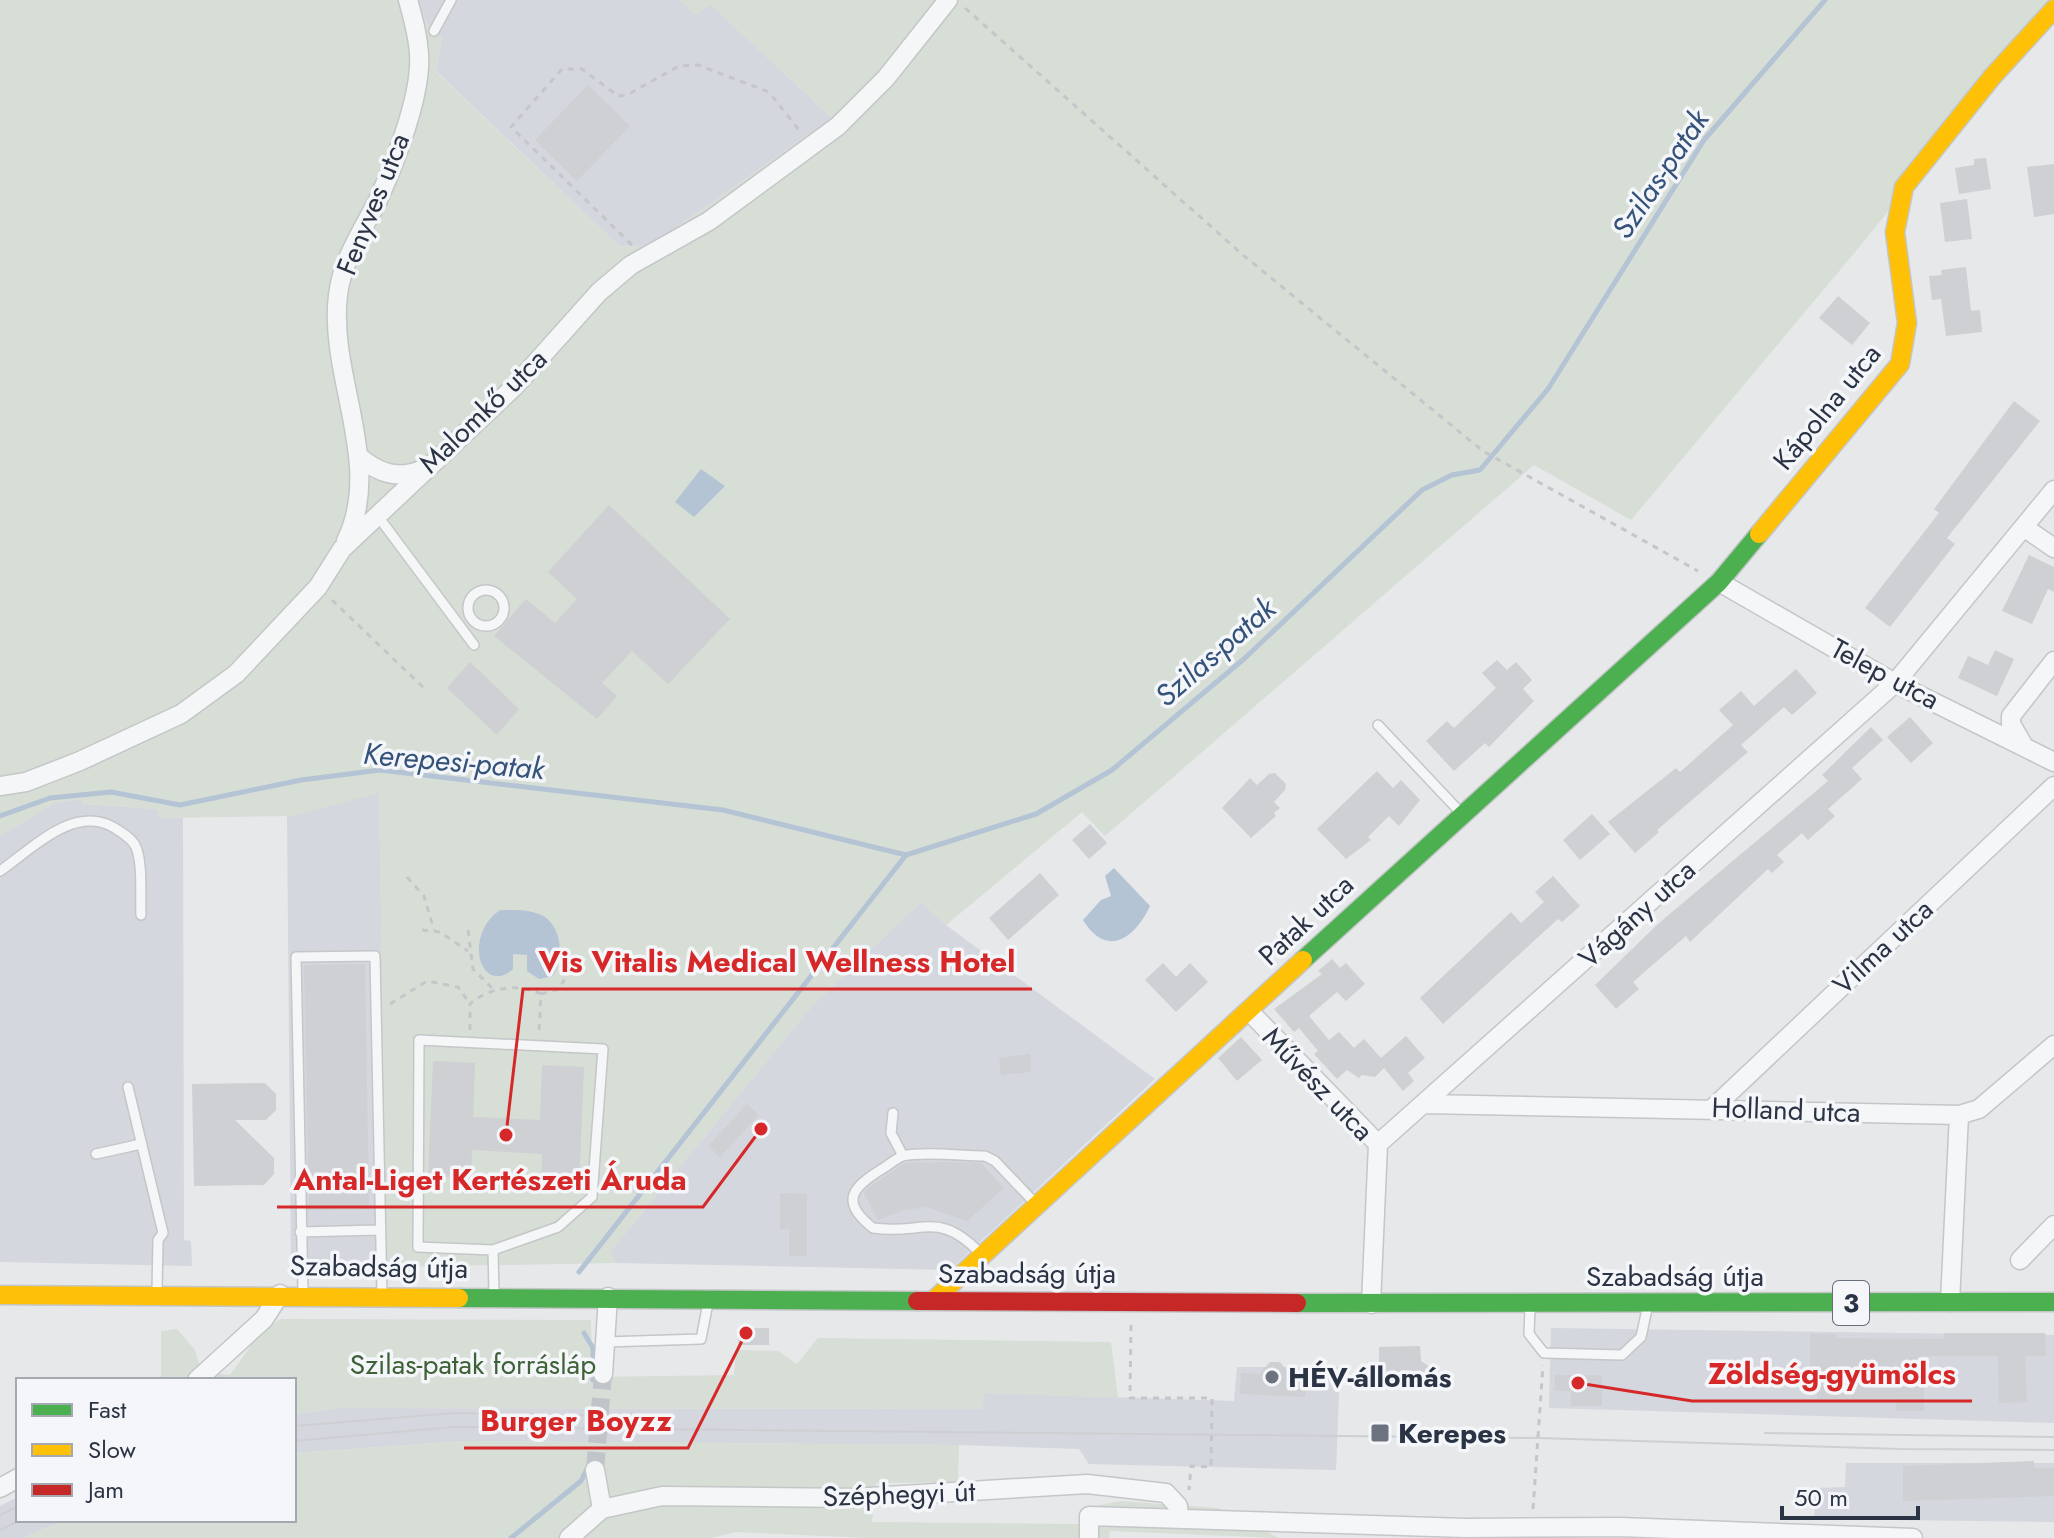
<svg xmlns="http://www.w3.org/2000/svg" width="2054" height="1538" viewBox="0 0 2054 1538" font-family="Jost,sans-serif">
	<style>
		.built { fill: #d4d7dd }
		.green { fill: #d6ded6 }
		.water { fill: #b4c4d5 }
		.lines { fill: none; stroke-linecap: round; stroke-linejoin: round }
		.stream { stroke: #b4c4d5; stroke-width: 5 }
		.building { fill: #ced0d3 }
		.street-tunnel { stroke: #c1c4c9; stroke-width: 18; stroke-dasharray: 18 9; stroke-linecap: butt }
		.lane-casing { stroke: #c4c6c8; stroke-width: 12 }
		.street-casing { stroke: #c4c6c8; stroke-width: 21 }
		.fast-casing { stroke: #c4c6c8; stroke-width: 21 }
		.slow-casing { stroke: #c4c6c8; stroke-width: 21 }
		.jam-casing { stroke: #c4c6c8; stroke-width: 21 }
		.path { stroke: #c5c6ca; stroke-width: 3; stroke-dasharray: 6 6; stroke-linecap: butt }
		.lane { stroke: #f5f6f7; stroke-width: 9 }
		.street { stroke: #f5f6f7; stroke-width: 18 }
		.fast { stroke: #4caf50; stroke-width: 18 }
		.slow { stroke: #ffc107; stroke-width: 18 }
		.jam { stroke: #c62828; stroke-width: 18 }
		.tram { stroke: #cecfd2; stroke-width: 2 }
		.poi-dot { fill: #6c737f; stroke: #f4f6f9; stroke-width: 3 }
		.labels { text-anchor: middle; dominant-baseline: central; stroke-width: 7; stroke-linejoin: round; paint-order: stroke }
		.shield { fill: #f4f6f9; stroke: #676e7b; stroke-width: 2 }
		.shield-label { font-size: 26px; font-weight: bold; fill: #2b3445 }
		.street-label { font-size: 28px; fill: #2b3445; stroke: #f4f6f9 }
		.park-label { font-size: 28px; fill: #3f6138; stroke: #f4f6f9 }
		.poi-label { font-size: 28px; font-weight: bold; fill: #2b3445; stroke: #f4f6f9; text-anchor: start }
		.water-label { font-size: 30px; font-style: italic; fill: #34527a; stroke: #f4f6f9 }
		.leader { fill: none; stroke: #d62828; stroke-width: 3 }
		.callout-dot { fill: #d62828; stroke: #f4f6f9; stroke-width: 3 }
		.callout-label { font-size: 30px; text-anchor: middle; font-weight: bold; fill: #d62828; stroke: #f4f6f9; stroke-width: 7; stroke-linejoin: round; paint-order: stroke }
	</style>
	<rect width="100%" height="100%" fill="#e6e8ea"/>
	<path class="built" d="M417 0H679L696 15 710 4 832 118 648 247 619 246 436 71 442 38 427 24Z
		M379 792 387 1267 291 1265 287 816Z
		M82 799 83 804 158 809 159 818H183L184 1240 191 1241 192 1266 0 1262V836L55 803Z
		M921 902 946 925 1155 1079 950 1270 617 1263 610 1252 812 1006Z
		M1551 1328 2054 1335V1423L1549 1408Z
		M1237 1367H1340L1336 1470 1089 1464 1079 1449 959 1445 464 1441 294 1453V1414L339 1408 982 1409 984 1393 1234 1401Z
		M1846 1463H2054V1522L1814 1519 1816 1488 1845 1487Z
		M18 1497V1520H65L23 1538H0V1506Z"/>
	<path class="green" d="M0 0H417L427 24 442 38 436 72 619 246 648 247 832 118 710 4 696 16 679 0H2054V5L1861 245 1631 520 1534 465 1105 836 1082 812 946 925 921 902 812 1006 610 1252 617 1263 387 1267 379 793 294 816 159 818 157 809 82 804 81 799 55 803 0 836Z
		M281 1319 591 1320 592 1377 734 1375 736 1350 778 1351 797 1364 818 1338 1111 1342 1118 1398 984 1393 983 1409 339 1408 294 1414V1380H157L161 1378V1331L177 1329 195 1350 201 1371 230 1375 260 1333Z
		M464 1441 959 1445 958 1482 876 1483 872 1522 1079 1524 1085 1508 1121 1501 1217 1508 1279 1538 1110 1531 1109 1538H869L735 1532 712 1538H23L65 1520H294V1453Z"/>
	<path class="water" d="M701 469 725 486 694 517 675 502Z
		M1114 868 1150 906C1135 938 1107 959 1083 920L1101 900 1111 896 1105 876Z
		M500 910C512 910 527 909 539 914 562 923 565 957 553 976L539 979 527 971V955L513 954V969C481 997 462 936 500 910Z"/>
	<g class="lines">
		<path class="stream" d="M0 816 50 798 111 792 180 805 301 780 380 770 723 810 906 855
			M579 1272 906 855 1036 814 1112 770 1245 658 1422 490 1452 475 1480 470 1548 389 1704 140 1825 0
			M584 1333 593 1348V1380
			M511 1538 581 1481 586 1471"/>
	</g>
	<path class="building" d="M588 85 630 126 577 181 535 140Z
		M1986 158 1991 189 1959 194 1955 168 1974 165V159Z
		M2054 164V214L2034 217 2027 167Z
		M1967 199 1972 239 1945 242 1940 203Z
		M1966 267 1971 311 1980 310 1982 332 1946 336 1941 299 1932 300 1929 276 1942 275 1941 270Z
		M1838 296 1870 323 1852 345 1819 318Z
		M2014 401 2040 421 1947 538 1955 544 1890 627 1865 608 1939 513 1934 509Z
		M609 505 730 619 668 684 632 651 602 683 617 696 597 719 494 636 526 599 555 623 577 599 548 572Z
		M2029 555 2054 567V592L2048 589 2032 624 2002 611Z
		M1995 650 2014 659 1997 696 1958 678 1968 656 1988 665Z
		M1497 660 1507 670 1516 662 1532 680 1523 689 1534 701 1489 747 1485 743 1454 771 1426 741 1447 721 1454 728 1496 688 1482 673Z
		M470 662 519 709 497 735 447 688Z
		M1796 669 1817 693 1792 715 1784 707 1741 745 1748 752 1657 830 1659 832 1635 853 1608 822 1676 768 1680 772 1733 725 1719 710 1741 691 1754 706Z
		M1910 717 1933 743 1911 763 1887 737Z
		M1871 727 1883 740 1852 768 1862 779 1828 809 1835 816 1808 840 1802 833 1777 855 1784 862 1772 873 1768 869 1690 942 1686 936 1633 982 1639 989 1616 1009 1595 985 1659 923 1828 781 1822 775Z
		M1377 771 1393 788 1401 780 1420 800 1399 826 1389 816 1368 837 1371 840 1346 859 1317 829Z
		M1275 773 1286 784 1285 790 1274 802 1280 808 1274 813 1276 816 1251 838 1222 808 1250 778 1257 785 1269 774Z
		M1592 814 1610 834 1580 860 1563 840Z
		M1090 824 1107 843 1089 859 1072 840Z
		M1040 873 1059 895 1008 940 989 918Z
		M1553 876 1580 906 1562 922 1558 919 1443 1024 1420 998 1511 912 1521 923 1544 902 1535 892Z
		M1332 959 1340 968 1346 963 1365 984 1346 1001 1337 992 1309 1016 1329 1040 1339 1032 1354 1048 1364 1039 1381 1058 1406 1036 1425 1058 1408 1073 1414 1081 1403 1091 1384 1068 1375 1077 1362 1075 1359 1078 1347 1070 1337 1079 1314 1054 1318 1051 1299 1028 1294 1032 1274 1009 1322 974 1318 971Z
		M1163 963 1176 977 1190 963 1208 982 1176 1012 1145 980Z
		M365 964 369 1209 309 1210 304 965Z
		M1241 1037 1262 1060 1237 1081 1218 1058Z
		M1030 1054 1031 1072 1001 1075 999 1058Z
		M433 1061 475 1063 473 1117 540 1120 542 1065 584 1067 579 1187 541 1186 542 1154 472 1150 471 1178 428 1176Z
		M265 1083 276 1094V1110L266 1120H235L274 1158V1174L264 1185 194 1186 192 1084Z
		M747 1104 759 1115 720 1157 708 1146Z
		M943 1162 981 1163 1004 1188 967 1221 927 1207 904 1210 878 1220 864 1193 868 1188 905 1163Z
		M780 1193 807 1194V1256H789V1229H780Z
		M738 1328H769V1345H738Z
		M1944 1333H2045L2046 1356H2025L2027 1402 1999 1403 1998 1356H1924V1411H1896V1399H1817V1384H1810V1334H1837V1338L1944 1339Z
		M1420 1346 1421 1361 1430 1367V1375L1421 1382 1370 1380 1369 1371 1379 1362V1347Z
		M1270 1362H1280L1290 1374 1298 1368 1306 1379 1305 1397 1240 1394 1241 1373 1259 1374Z
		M1555 1375H1602V1406H1571V1391H1555Z
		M2034 1461V1468H2054V1496L1903 1501V1466Z"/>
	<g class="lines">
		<path class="street-tunnel" d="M595 1470 603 1374"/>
		<defs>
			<path id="lane" d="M434 31 451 0
				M377 515 474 645
				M468 608a18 18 0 1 1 36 0a18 18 0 1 1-36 0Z
				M1378 725 1461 813
				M0 871C32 849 73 805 113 827 121 832 132 838 136 847 143 865 140 895 141 915
				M128 1087 163 1233 158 1240 157 1291
				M893 1113 891 1133 903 1156
				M96 1154 141 1144
				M300 1232 378 1230
				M493 1250 558 1227 592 1197 603 1049 419 1040 418 1247 493 1250 494 1293
				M982 1255C938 1209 925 1235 873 1228 840 1202 851 1188 882 1169 888 1166 896 1158 903 1156 923 1151 963 1156 985 1156L995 1161 1035 1203
				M303 1292 296 957 375 956 382 1295
				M1530 1308 1529 1334 1544 1353 1622 1355 1641 1337 1647 1309
				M605 1342 701 1339 708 1303"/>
			<path id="street" d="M358 456C377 472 396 480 421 470
				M2025 528 2054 548
				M346 541C384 463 328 376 338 295 342 260 363 230 378 200 395 163 422 94 419 54 418 35 413 18 408 0
				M1719 582 1895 683 2054 762
				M2022 743 2011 724V716L2054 661
				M0 786 26 782 80 761 181 714 236 674 318 587 342 549 514 387 599 292 631 265 709 221 838 126 886 78 948 0
				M1249 1011 1378 1144 1371 1304
				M1425 1104 1959 1115 1950 1302
				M1713 1108 2054 786
				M1959 1115 1979 1109 2054 1045
				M1378 1144 1895 683 2054 490
				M2020 1260 2054 1225
				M603 1374 608 1297
				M197 1380 264 1319 280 1294
				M595 1470 602 1509
				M0 1488 18 1478
				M569 1538 602 1509 662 1496 853 1498 1087 1484 1166 1493 1178 1506 1179 1518
				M1089 1538V1516L1465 1528 1620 1527 1913 1538"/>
			<path id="fast" d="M1303 960 1719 582 1759 534
				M459 1298 917 1301
				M1297 1303 2054 1302"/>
			<path id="slow" d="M1759 534 1900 364 1907 323 1895 232 1904 187 1992 77 2054 9
				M0 1295 459 1298
				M934 1300 1303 960"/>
			<path id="jam" d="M917 1301 1297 1303"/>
		</defs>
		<use href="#lane" class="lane-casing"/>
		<use href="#street" class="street-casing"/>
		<use href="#fast" class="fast-casing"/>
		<use href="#slow" class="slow-casing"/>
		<use href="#jam" class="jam-casing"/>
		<path class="path" d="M965 8 1243 255 1483 451 1698 571
			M632 245 511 127 562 69H582L618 96 627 95 679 66 698 65 769 92 799 130
			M332 600 425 689
			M407 877 424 896 434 930
			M422 930 440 932 468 951
			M468 930 473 969 494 990
			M541 994 559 989 572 966
			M390 1004 427 981 458 987 470 1004
			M470 1030V1004C489 987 518 983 541 994L539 1032
			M1131 1325 1130 1398H1212L1211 1467 1191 1466 1189 1490
			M1533 1509 1543 1365"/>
		<use href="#lane" class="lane"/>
		<use href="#street" class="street"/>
		<use href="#fast" class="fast"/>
		<use href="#slow" class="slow"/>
		<use href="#jam" class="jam"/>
		<path class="tram" d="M294 1426 456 1413 673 1417
			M1765 1433 2054 1437
			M294 1441 454 1427 1538 1438 1900 1449 2054 1450
			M0 1515 18 1506
			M0 1530 20 1520"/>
	</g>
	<g class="poi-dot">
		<circle cx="1272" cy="1377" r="8"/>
		<rect x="1370" y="1423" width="20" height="20" rx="4"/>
	</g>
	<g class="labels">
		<rect class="shield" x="1833" y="1281" width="36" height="44" rx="6"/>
		<g class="shield-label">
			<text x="1851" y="1303">3</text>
		</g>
		<g class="street-label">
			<text transform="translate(373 204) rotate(-68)">Fenyves utca</text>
			<text transform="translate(1827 407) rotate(-51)">Kápolna utca</text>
			<text transform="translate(483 411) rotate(-44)">Malomkő utca</text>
			<text transform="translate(1885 674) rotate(28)">Telep utca</text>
			<text transform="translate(1637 914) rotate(-42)">Vágány utca</text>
			<text transform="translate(1306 920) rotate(-43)">Patak utca</text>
			<text transform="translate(1883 947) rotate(-43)">Vilma utca</text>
			<text transform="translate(1318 1084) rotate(46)">Művész utca</text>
			<text transform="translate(1786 1110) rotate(2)">Holland utca</text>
			<text transform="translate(379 1267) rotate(1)">Szabadság útja</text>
			<text x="1027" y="1273">Szabadság útja</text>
			<text x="1675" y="1276">Szabadság útja</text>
			<text transform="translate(899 1494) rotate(-2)">Széphegyi út</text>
		</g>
		<g class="park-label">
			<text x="473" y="1364">Szilas-patak forrásláp</text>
		</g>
		<g class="poi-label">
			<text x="1288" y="1377">HÉV-állomás</text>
			<text x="1398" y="1433">Kerepes</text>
		</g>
		<g class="water-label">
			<text transform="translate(1660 174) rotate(-56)">Szilas-patak</text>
			<text transform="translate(1215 652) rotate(-41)">Szilas-patak</text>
			<text transform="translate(454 761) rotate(5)">Kerepesi-patak</text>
		</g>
	</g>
	<path class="leader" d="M506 1135L523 989H1032M761 1129L703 1207H277M1578 1383L1692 1401H1972M746 1333L688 1448H464"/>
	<g class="callout-dot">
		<circle cx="506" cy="1135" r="8"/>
		<circle cx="761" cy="1129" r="8"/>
		<circle cx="1578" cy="1383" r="8"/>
		<circle cx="746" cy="1333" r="8"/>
	</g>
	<g class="callout-label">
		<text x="777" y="972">Vis Vitalis Medical Wellness Hotel</text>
		<text x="490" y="1190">Antal-Liget Kertészeti Áruda</text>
		<text x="1832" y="1384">Zöldség-gyümölcs</text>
		<text x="576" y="1431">Burger Boyzz</text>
	</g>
	<rect x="16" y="1378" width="280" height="144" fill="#f4f6f9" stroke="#a4a8b1" stroke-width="2"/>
	<rect x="32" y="1404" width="40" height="12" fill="#4caf50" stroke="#a4a8b1" stroke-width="2"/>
	<text x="88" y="1418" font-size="24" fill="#2b3445">Fast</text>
	<rect x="32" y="1444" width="40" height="12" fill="#ffc107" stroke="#a4a8b1" stroke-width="2"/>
	<text x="88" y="1458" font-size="24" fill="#2b3445">Slow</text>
	<rect x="32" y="1484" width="40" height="12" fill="#c62828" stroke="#a4a8b1" stroke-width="2"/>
	<text x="88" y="1498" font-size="24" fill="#2b3445">Jam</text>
	<path d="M1782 1506v12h136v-12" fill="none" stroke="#2b3445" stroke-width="4"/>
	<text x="1794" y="1506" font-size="24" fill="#2b3445" stroke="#f4f6f9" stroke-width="6" paint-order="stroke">50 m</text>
</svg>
